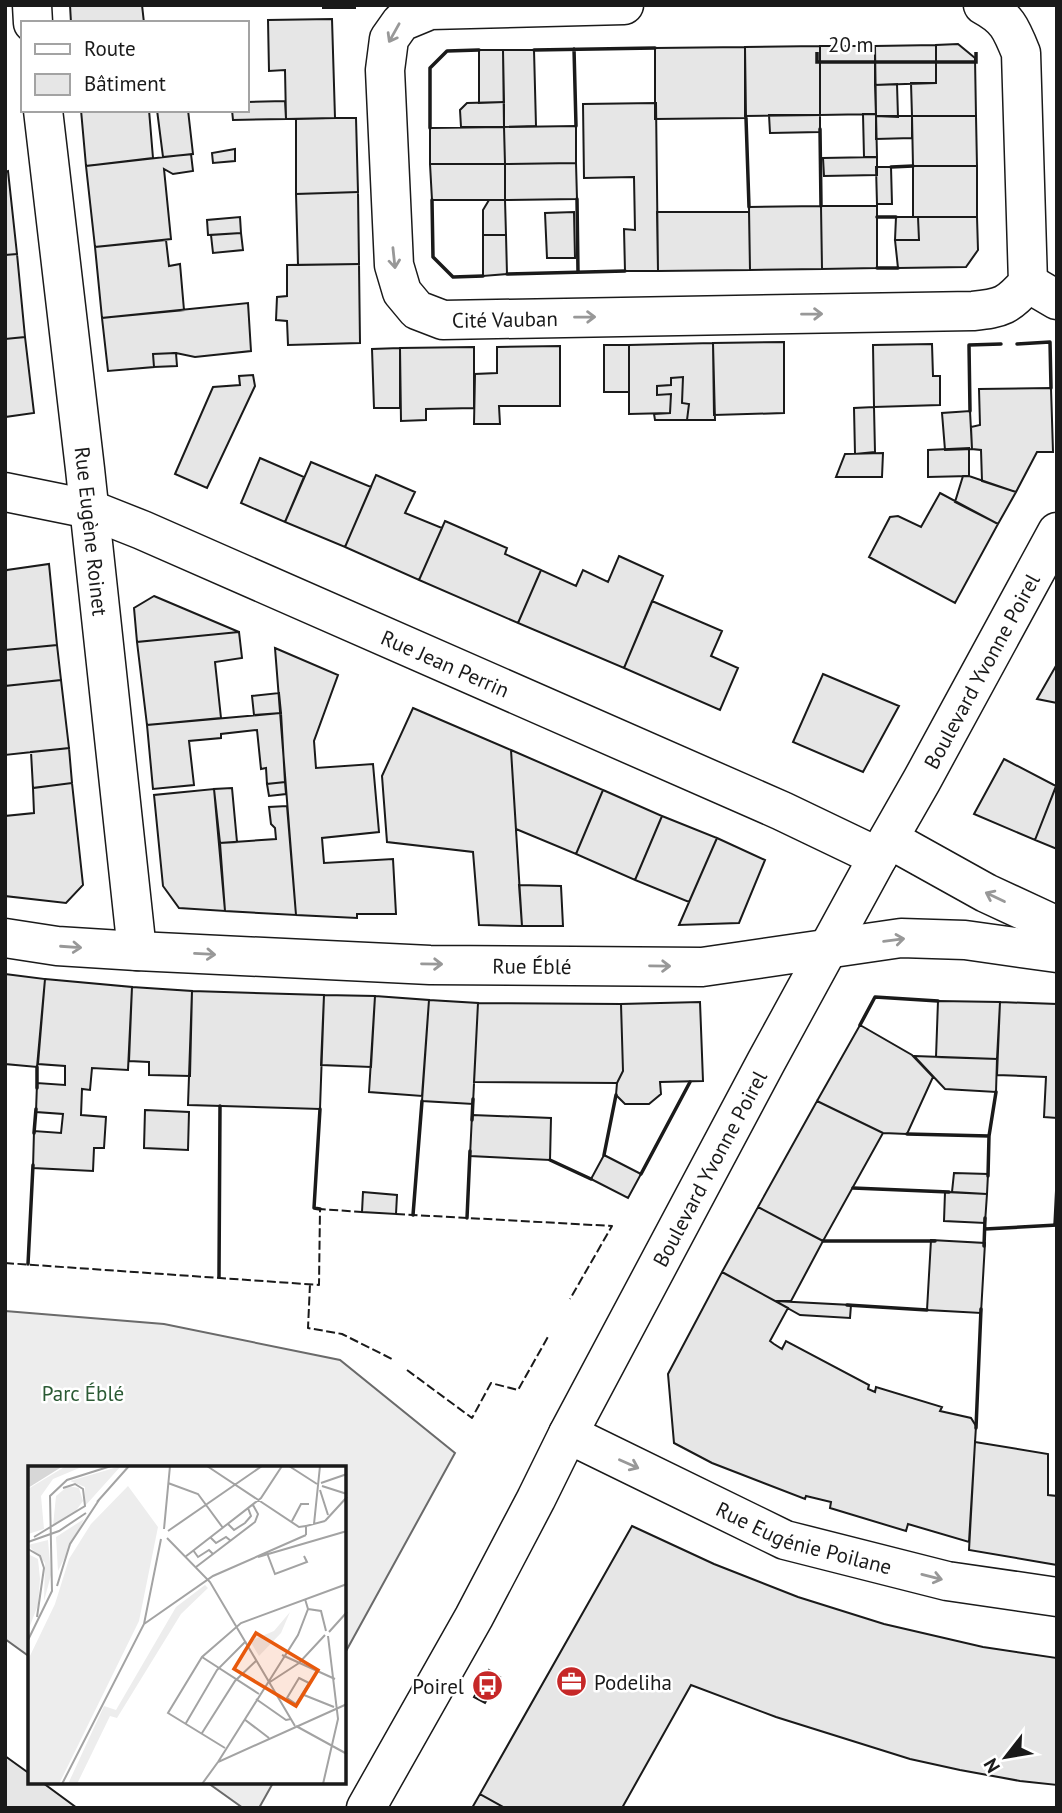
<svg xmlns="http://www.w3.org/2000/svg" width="1062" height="1813" viewBox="0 0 1062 1813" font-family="'PT Sans',sans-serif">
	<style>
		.built { fill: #ededed; stroke: #6a6a6a; stroke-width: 2 }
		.building { fill: #e6e6e6; stroke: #1a1a1a; stroke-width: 2 }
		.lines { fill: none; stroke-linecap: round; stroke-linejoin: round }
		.minor-casing { stroke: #1a1a1a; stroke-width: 41 }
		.tertiary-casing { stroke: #1a1a1a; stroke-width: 41 }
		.minor { stroke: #fff; stroke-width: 38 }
		.tertiary { stroke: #fff; stroke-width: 38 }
		.fence { stroke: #1a1a1a; stroke-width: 2; stroke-dasharray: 9 3.5; stroke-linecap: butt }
		.wall { stroke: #1a1a1a; stroke-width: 3.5 }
		.oneway { stroke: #989898 }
		.labels { text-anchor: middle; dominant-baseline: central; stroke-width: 5; stroke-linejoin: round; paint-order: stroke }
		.street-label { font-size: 21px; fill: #1a1a1a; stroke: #fff }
		.park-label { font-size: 21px; fill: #2b5a34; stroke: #fff }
		.poi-label { font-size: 21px; fill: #1a1a1a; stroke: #fff; text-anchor: start }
		.inset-road { fill: none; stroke: #a3a3a3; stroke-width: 2 }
		.view { fill: #e8590c; fill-opacity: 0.15; stroke: #e8590c; stroke-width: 3.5 }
		.inset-edge { fill: none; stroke: #1a1a1a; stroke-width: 3.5 }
	</style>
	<rect width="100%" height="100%" fill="#fff"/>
	<path class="built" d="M5 1311 164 1324 340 1360 455 1453 345 1653V1468H30V1657L5 1639Z
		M208 1783H273L259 1808H243Z"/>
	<path class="building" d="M70 5H142L144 23H71Z
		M323 5H355V8H323Z
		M332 19 335 118 286 119 285 70 269 71 268 20Z
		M958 44 975 58 976 116H912L911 83H936V45Z
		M936 45V83L875 85V46Z
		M820 46V115L745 116V47Z
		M820 46H875L876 114 820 115Z
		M745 47 746 118 655 119V48Z
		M479 50H503L504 102 479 103Z
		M503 50H534L536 126 504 127Z
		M897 84 898 117 876 116 875 85Z
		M285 101 286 119 233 120 232 110H247V102Z
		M504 102V127H461L460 110 467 103Z
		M656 103 658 271H625L624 229 635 230 634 177 584 178 583 104Z
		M81 110H149L153 158 86 166Z
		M157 110H188L193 154 163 157Z
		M863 114H876L877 157H864Z
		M769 115H820V132L770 133Z
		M876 116H912V138L876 139Z
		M912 116H976L977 166H913Z
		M335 118H356L358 192 296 194V119Z
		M576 126V163L505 164 504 127Z
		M504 127 505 164H430V128Z
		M235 149V161L213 163 212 153Z
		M191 154 193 171 173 174 164 169 171 239 95 247 86 166Z
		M877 157V175L824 176 823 158Z
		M576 163 577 199 505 200V164Z
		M430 164H505V200H432Z
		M913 166H977V217H913Z
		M876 167H891L892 204H877Z
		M8 171 17 254 5 255V172Z
		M358 192 359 264 298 265 296 194Z
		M489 200H505L506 235H483V210Z
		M821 206H877V268L822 269Z
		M821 206 822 269 750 270 749 207Z
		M574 212 575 258H547L545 213Z
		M657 212H749L750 270 658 271Z
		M240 217 241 233 208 235 207 220Z
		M896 217H918L919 240H895Z
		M918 217H977L978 250 966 267 898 268 895 240H919Z
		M241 233 243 250 213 253 211 235Z
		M483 235H506L507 274 483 276Z
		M166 240 169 266 180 264 184 310 102 318 95 247Z
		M17 254 25 337 5 339V255Z
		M359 264 360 343 288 345 287 321 276 320 277 297 287 296V265Z
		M248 303 251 351 195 357 176 353 153 354 154 367 108 371 102 318Z
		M25 337 34 413 5 417V339Z
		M784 342V413L714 415 713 343Z
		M713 343 715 420H687L689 404 682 403 683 377 671 378V385L657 386V395L671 394 670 413 629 414V345Z
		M932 344 933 376H940V405L874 407 873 345Z
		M604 345H629V392H604Z
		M560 346V406H499L500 424H474L475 374 497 373V347Z
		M474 347V408L426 409V420L401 421 400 348Z
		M400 348V408H374L372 349Z
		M176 353 177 366 154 367 153 354Z
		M253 375 255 386 207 488 175 474 213 387 240 385 239 376Z
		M683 377 682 403 689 404 687 420H655L654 414 670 413 671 394 657 395V386L671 385V378Z
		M1051 388 1053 452H1037L1016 492 982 481 981 450 972 449 971 427 980 425 979 389Z
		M874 407 875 452 855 454 854 408Z
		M970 411 972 449 945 450 942 413Z
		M969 448V476L928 477V450Z
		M883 453 882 477H836L845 454Z
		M260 458 304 477 285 522 241 503Z
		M311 462 371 487 345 547 285 522Z
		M376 475 415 492 405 513 442 528 419 580 345 547Z
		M963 476H969L1016 492 998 524 955 502Z
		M940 493 998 524 955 603 869 557 890 517 898 516 921 527Z
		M445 521 507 548 505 554 541 570 518 623 419 580Z
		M619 556 663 576 624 668 518 623 541 570 576 586 583 570 608 582Z
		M49 564 57 645 5 650V572L7 570Z
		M154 596 239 632 137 642 134 608Z
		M652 601 722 631 711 656 738 668 720 710 624 668Z
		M239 632 242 658 215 662 221 718 147 725 137 642Z
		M57 645 61 680 5 686V650Z
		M275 648 338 675 314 741 316 768 373 764 379 832 322 838 324 863 393 859 396 914H357V918L296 915Z
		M1057 664V703L1037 699Z
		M823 674 899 706 863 772 793 742Z
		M61 680 69 748 5 755V686Z
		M279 693 281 713 254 715 252 696Z
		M413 708 511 750 522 926 479 925 473 852 387 842 382 776Z
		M281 713 285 782 267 784 266 768 261 769 257 730 221 734V738L189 741 194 785 153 789 147 725Z
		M69 748 72 783 33 788 31 752Z
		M511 750 603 790 576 854 516 829Z
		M1004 759 1056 786 1035 840 974 814Z
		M285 782 286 794 269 796 267 784Z
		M72 783 83 885 66 903 5 896V816L34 813 33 788Z
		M1057 784V849L1035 840Z
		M232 788 237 842 220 843 214 789Z
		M214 789 225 911 179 908 163 886 154 795Z
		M603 790 662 816 635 880 576 854Z
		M287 806 296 915 225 911 220 843 276 839 275 828 271 824 269 807Z
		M662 816 717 838 689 902 635 880Z
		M717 838 765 860 739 923 679 925Z
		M519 885 561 886 563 926H522Z
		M5 974 45 979 37 1067 5 1064Z
		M45 979 132 987 128 1070 92 1068 90 1090 82 1089 81 1115 106 1117 104 1148H94L93 1171 33 1168 34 1131 61 1133 63 1114 36 1112 37 1083 65 1085V1066L38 1064Z
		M132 987 192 991 190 1076 149 1075V1062L129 1061Z
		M192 991 324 995 320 1109 188 1105Z
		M324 995 375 996 371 1067 321 1065Z
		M375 996 429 1000 422 1096 369 1092Z
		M429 1000 478 1003 473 1104 422 1101Z
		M938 1001 1000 1002 997 1059 936 1057Z
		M700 1002 703 1081 660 1082 661 1094 649 1104H625L616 1095 617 1083 623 1071 621 1004Z
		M1000 1002 1057 1004V1118L1044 1117 1046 1077 997 1075Z
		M478 1003 621 1004 623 1071 617 1083 474 1082Z
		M860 1025 912 1055 933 1077 907 1134 883 1133 817 1101Z
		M914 1056 997 1059 996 1092 945 1089Z
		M817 1101 883 1133 823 1241 758 1207Z
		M145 1110 189 1112 188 1150 144 1148Z
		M472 1115 551 1118 550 1160 470 1156Z
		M604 1155 641 1174 628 1198 591 1179Z
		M954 1173 988 1174 987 1194 952 1192Z
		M363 1192 397 1195 396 1214 362 1212Z
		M945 1192 987 1194 985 1223 944 1221Z
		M758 1207 823 1241 791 1301H775L722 1272Z
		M931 1240 985 1243 981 1313 927 1310Z
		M722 1272 788 1308 770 1341 774 1344 782 1349 786 1341 869 1385 868 1389 875 1392 876 1387 942 1407 940 1411 971 1418 976 1426 969 1542 908 1524 906 1531 830 1508 831 1502 806 1496 805 1499 712 1463 674 1443 668 1374Z
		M775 1301 851 1305 850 1318 800 1315Z
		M975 1442 1048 1454V1495L1057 1496V1565L969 1550Z
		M632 1526 714 1564 798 1597 884 1624 983 1647 1057 1658V1785L1020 1781 960 1770 910 1759 776 1717 691 1685 622 1808H505L480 1794Z
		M489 1670 500 1677 485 1703 474 1697Z
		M5 1756 30 1774V1783H43L77 1808H5Z
		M480 1794 505 1808H472Z"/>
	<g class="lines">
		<defs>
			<g id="minor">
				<path d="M32 5 33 23"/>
				<path id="s1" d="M624 5 430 10 401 22 389 39 385 70 394 265 402 292 417 310 443 320 973 311C1002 308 1008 306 1028 283L1021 53C1011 28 1007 18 983 5"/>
				<path id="s2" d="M43 110 85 469 137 951"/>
				<path d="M1028 283 1057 300"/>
				<path id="s3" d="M5 492 89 509 142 530 782 811 878 857"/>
				<path d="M889 839 986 893 1057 926"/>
				<path id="s4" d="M5 938 57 946 137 951 430 965 702 967 901 938 965 940 1057 953"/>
				<path id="s5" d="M568 1434 785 1540 947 1581 1057 1597"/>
			</g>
			<g id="tertiary">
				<path id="s6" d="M366 1808 474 1617 536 1499 568 1434 766 1062 878 857 922 780 1057 532"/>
			</g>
		</defs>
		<use href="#minor" class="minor-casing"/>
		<use href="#tertiary" class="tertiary-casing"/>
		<use href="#minor" class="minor"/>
		<use href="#tertiary" class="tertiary"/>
		<path class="fence" d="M396 1214 612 1226 570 1299
			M5 1263 319 1285 320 1209 362 1212
			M310 1284 308 1328 342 1334 392 1359
			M407 1370 472 1418 491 1383 518 1390 549 1335"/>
		<path class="wall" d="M574 49 576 126
			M534 50 655 48
			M746 118 749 207
			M430 128V68L447 51 479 50
			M820 129 821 206
			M891 167 913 166
			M577 199 578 272
			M432 200 433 257 453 277 483 276
			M877 217H896
			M877 268H898
			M507 274 625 271
			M1017 344 1050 342 1051 388
			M970 411 969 345 1001 344
			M860 1025 875 997 938 1001
			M37 1088V1067
			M472 1120 473 1099
			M34 1133 36 1109
			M907 1134 989 1136
			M604 1155 616 1095
			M550 1160 591 1179
			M641 1174 690 1082
			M988 1176 989 1136 996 1092
			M853 1188 949 1192
			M320 1209 314 1208 320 1109
			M413 1215 422 1101
			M467 1218 470 1151
			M1055 1225 1057 1186
			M985 1229 1057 1225
			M823 1241H935
			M984 1246 985 1218
			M28 1264 33 1165
			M219 1277 220 1106
			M847 1305 927 1310
			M976 1428 981 1309"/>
	</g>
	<defs><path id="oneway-shaft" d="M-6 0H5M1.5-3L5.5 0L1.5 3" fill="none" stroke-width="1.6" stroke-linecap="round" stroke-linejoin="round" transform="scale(1.75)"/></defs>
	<g class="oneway">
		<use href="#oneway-shaft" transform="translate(394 33) rotate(119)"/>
		<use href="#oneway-shaft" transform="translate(394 258) rotate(84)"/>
		<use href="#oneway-shaft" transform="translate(812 314) rotate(-1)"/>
		<use href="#oneway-shaft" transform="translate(585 317) rotate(-1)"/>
		<use href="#oneway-shaft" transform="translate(995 897) rotate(-154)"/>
		<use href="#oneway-shaft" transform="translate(894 940) rotate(-7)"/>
		<use href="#oneway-shaft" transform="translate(71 947) rotate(4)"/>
		<use href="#oneway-shaft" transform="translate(205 954) rotate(3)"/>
		<use href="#oneway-shaft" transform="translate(432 964) rotate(1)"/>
		<use href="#oneway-shaft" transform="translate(660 966) rotate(1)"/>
		<use href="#oneway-shaft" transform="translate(629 1464) rotate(24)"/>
		<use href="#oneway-shaft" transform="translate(932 1577) rotate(14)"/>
	</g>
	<defs>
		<symbol id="office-disc" viewBox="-11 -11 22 22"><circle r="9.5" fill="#c62828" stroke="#fff"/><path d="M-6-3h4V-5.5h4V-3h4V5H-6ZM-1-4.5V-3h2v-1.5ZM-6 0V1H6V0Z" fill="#fff"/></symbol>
		<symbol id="bus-disc" viewBox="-11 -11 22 22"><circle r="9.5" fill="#c62828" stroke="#fff"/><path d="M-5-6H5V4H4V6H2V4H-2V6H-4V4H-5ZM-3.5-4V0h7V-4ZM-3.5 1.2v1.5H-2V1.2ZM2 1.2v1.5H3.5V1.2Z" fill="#fff"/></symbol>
	</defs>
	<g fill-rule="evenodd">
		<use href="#office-disc" x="554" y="1664" width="35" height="35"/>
		<use href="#bus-disc" x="470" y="1668" width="35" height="35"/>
	</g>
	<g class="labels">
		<g class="street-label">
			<text stroke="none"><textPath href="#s1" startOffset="614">Cité Vauban</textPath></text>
			<text stroke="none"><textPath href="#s2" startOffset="424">Rue Eugène Roinet</textPath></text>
			<text stroke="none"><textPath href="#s3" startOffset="474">Rue Jean Perrin</textPath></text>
			<text stroke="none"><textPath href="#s6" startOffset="1293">Boulevard Yvonne Poirel</textPath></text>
			<text stroke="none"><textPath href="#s4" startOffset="528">Rue Éblé</textPath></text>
			<text stroke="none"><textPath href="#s6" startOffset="726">Boulevard Yvonne Poirel</textPath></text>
			<text stroke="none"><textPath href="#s5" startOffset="259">Rue Eugénie Poilane</textPath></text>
		</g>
		<g class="park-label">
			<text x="83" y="1393">Parc Éblé</text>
		</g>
		<g class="poi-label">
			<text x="594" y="1682">Podeliha</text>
			<text x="464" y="1686" text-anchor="end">Poirel</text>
		</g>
	</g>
	<g transform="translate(28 1466)">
		<rect width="318" height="318" fill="#fff"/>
		<path d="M38 0H56L25 13 13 30 16 63 0 68V23ZM93 0 57 40V21L42 15ZM40 20 51 22 55 35 47 46 25 60 28 30ZM100 20 130 61 111 155 31 318H0V194L27 138 41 93 63 58ZM56 53 30 105 28 71ZM20 74 23 109 16 135 17 97 0 79ZM0 88 10 93 12 113 10 139 0 165ZM177 119 180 122 153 148 89 252 82 250 49 318H40L76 240 88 244 148 141ZM262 146 253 167 231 190 222 175 246 165Z" fill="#ededed"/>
		<path d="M0 0H35L0 22Z" fill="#d7d7d7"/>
		<path class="inset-road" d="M179 0 271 61 278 60M261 0 289 18M140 17 170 28 195 62M293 17 319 8M294 20 319 28M292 24 300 49M69 36 101 0M264 55 273 38H281M297 55 319 31M200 58 206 64 217 57 223 50 220 42M286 58 292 0M136 63 142 0M140 65 234 0M278 69V60L297 55M6 71 57 40 55 23 47 18 35 22M182 71 188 77 198 71 203 75M139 72 182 116 267 260M0 76 31 65 58 47M0 83 12 90 16 102 9 151M165 84 170 91 181 84 185 88M239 87 247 108 279 96 276 90M157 91 233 32 254 0M230 91 319 65M168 101 227 56 230 48 225 39M29 120 42 78 71 34M280 143 293 145 298 165M116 158 185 110 278 69M301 166 319 146M0 174 24 125 22 30 39 14 83 0M254 189 307 213M174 191 231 228M271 212 281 217 268 238 259 232ZM242 216 271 197 297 169M276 229 306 241M228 233 258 254 263 253M216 253 241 272M158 257 189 204 218 175M268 260 319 288M174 267 207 215 229 194M197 282 140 247 174 191 213 157 319 118M190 296 270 169 280 143 277 133M34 318 116 158 133 73M174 318 190 296 319 238M295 318 310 253 300 170"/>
		<path class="view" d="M228 167 290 204 268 240 206 203Z"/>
		<rect width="318" height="318" class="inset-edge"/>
	</g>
	<rect width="1062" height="1813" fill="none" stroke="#1a1a1a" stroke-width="14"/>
	<rect x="21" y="21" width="228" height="91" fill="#ffffff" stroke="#a3a3a3" stroke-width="2"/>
	<rect x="35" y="44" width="35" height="10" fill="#ffffff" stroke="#a3a3a3" stroke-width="2"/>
	<text x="84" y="56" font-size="21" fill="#1a1a1a">Route</text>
	<rect x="35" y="74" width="35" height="21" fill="#e6e6e6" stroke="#a3a3a3" stroke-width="2"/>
	<text x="84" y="91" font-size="21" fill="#1a1a1a">Bâtiment</text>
	<g transform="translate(1006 1757) rotate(239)" stroke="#ffffff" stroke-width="5" paint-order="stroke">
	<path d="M0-5L12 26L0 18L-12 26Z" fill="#1a1a1a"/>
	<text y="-10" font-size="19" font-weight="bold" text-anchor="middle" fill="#1a1a1a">N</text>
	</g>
	<path d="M817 52v10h159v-10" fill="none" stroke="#1a1a1a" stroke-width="3.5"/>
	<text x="828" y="52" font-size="21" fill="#1a1a1a" stroke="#ffffff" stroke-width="5" paint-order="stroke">20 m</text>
</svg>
